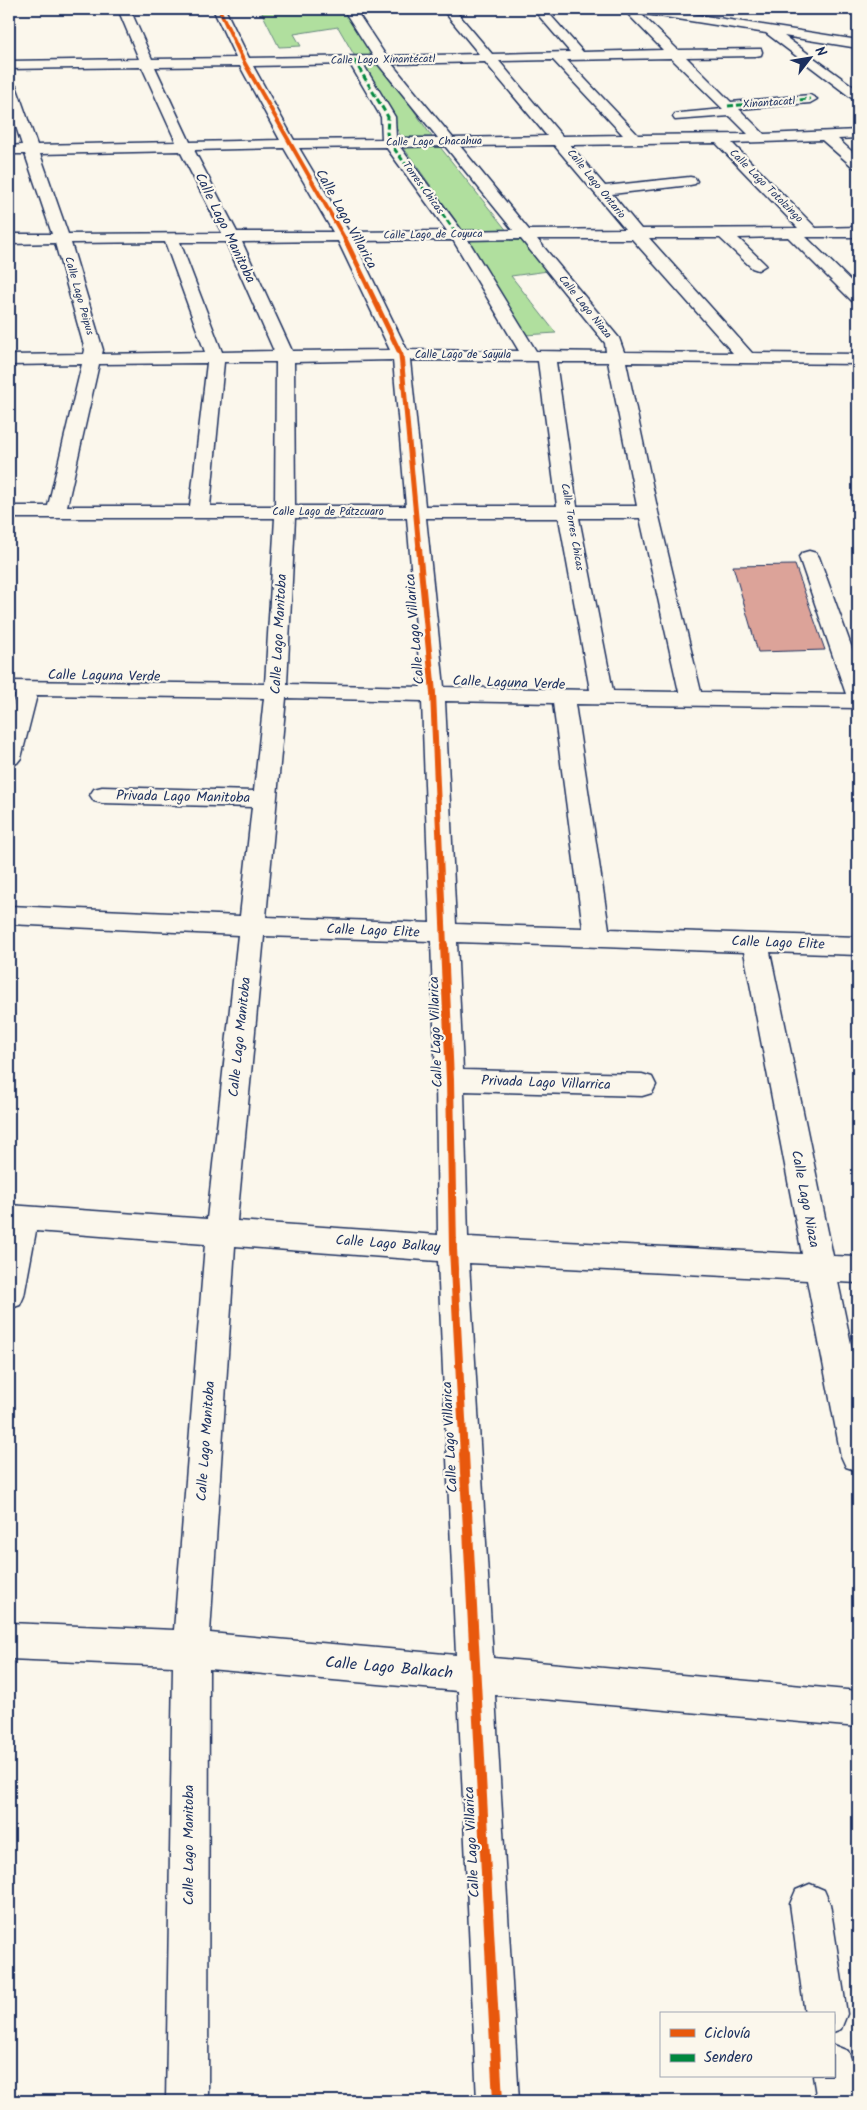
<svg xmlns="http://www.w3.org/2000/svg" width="867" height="2110" viewBox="0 0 867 2110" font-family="Kalam,sans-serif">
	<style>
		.green { fill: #b0df9e; stroke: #66877e }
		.building { fill: #dca399; stroke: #1b2f5e }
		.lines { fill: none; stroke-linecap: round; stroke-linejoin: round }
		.minor-casing { stroke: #1b2f5e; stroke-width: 3 }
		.minor { fill: #fbf7ec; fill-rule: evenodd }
		.quiet { stroke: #00873e; stroke-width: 3; stroke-dasharray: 6 3; stroke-linecap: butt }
		.cycleway-far4-casing { stroke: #fbf7ec; stroke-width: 5.5 }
		.cycleway-far3-casing { stroke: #fbf7ec; stroke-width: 7 }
		.cycleway-far2-casing { stroke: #fbf7ec; stroke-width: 9 }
		.cycleway-far1-casing { stroke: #fbf7ec; stroke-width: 11 }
		.cycleway-casing { stroke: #fbf7ec; stroke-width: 13 }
		.cycleway-far4 { stroke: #e8590c; stroke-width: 4 }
		.cycleway-far3 { stroke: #e8590c; stroke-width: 5 }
		.cycleway-far2 { stroke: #e8590c; stroke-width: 6 }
		.cycleway-far1 { stroke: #e8590c; stroke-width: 8 }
		.cycleway { stroke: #e8590c; stroke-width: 10 }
		.labels { text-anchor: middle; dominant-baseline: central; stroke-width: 4.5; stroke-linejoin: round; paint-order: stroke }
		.far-street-label { font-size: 11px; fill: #1b2f5e; stroke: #fbf7ec }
		.street-label { font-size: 14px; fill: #1b2f5e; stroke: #fbf7ec }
		.near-street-label { font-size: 16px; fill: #1b2f5e; stroke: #fbf7ec }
	</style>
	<rect width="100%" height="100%" fill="#fbf7ec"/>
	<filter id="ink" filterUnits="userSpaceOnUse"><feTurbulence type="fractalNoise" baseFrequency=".02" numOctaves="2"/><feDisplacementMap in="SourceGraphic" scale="10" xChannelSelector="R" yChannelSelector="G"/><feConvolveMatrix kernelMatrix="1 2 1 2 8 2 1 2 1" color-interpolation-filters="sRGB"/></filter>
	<g filter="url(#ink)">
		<path class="green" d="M260 9H345L434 140H403L338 27 294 34 301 46 279 47Z
			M403 147H440L508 232 463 231Z
			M460 240H522L548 271 511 276 556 333 525 335Z"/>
		<path class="building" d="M795 565 825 650 758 652 733 566Z"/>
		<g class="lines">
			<defs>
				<path id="minor" d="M118 9H130L152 59 236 58 213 9H225L249 58 373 56 343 9H355L386 56 479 54 442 9H454L492 54 570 52 533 9H545L583 52 663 50 623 9H661L858 40V48L784 36 858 90V100L853 99 766 33 640 13 678 50 761 49 762 52 761 55 756 56 686 57 731 102 810 95 817 99 810 103 739 109 764 134 858 130V138L838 139 858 157V168L853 167 822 140 732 143 816 228 858 227V237H806L858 288V302L852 301 788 237 738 238 766 265 758 270 752 268 720 238H649L752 353 858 354V364L626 362 658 512 701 692 846 694 799 557 802 553 809 551 816 553 819 557 858 665V708L575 704 609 929 858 937V955L770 952 833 1256 858 1257V1283L838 1282 858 1377V1471L846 1467 841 1456 807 1280 469 1263 493 1658 858 1691V1727L495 1695 519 2101H477L458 1691 209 1669 208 2101H166L173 1666 9 1659V1623L174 1630 205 1244 36 1231 24 1296 20 1305 9 1309V1205L207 1219 238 935 9 924V906L240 916 252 807 102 803 94 801 90 795 94 789 102 787 254 791 264 698 37 695 21 758 17 763 9 765V717L15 695H9V681L265 684 275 518H9V506H48L82 364 9 365V355L84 354 85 350 55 243 9 244V234H52L25 154H9V146L22 145 9 105V82L16 86 37 145 176 142 142 67 9 69V61L139 59ZM671 58 723 109 680 113 675 114 673 117 675 120 730 116 748 134 638 135 567 60ZM553 60 623 135 562 136 499 61ZM485 62 547 136 453 138 392 64ZM350 64 381 117 382 139 294 140 253 66ZM363 64H378L438 138H396L395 117ZM240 66 280 140 190 142 155 67ZM716 143 798 228 641 229 612 194 690 185 695 184 697 181 695 178 690 177 605 186 570 145ZM554 145 625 229 529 230 460 146ZM445 146 513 230 462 231 400 147ZM386 147 447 231 349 232 299 148ZM284 148 333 232H237L194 150ZM180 151 222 233 68 234 40 154ZM521 239 605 343 606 352 536 351 468 240ZM537 239H632L733 353 624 352 619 338ZM453 240 519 351 407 350 354 241ZM338 241 390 350 292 351 242 242ZM165 242 205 352 102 354 103 350 71 243ZM180 242H226L274 351 222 352ZM393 360 406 506H295L294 362ZM410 360 538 361 557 506H425ZM224 362H276L275 506H210ZM556 362H608L637 506H577ZM207 363 190 506H67L99 364ZM295 518H407L421 687 287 684ZM426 518H559L590 690 444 687ZM579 518H640L679 692 613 691ZM286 698 422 701 430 923 266 917ZM445 701 553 703 583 928 456 924ZM264 936 431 941 436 1080 438 1235 237 1221ZM457 942 744 952 802 1254 468 1237 464 1091 642 1096 652 1093 656 1085 652 1077 642 1074 463 1070ZM235 1246 438 1261 456 1655 210 1633Z
					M810 1884 824 1890 830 1904 847 2014 841 2029 833 2032V2014H805L790 1904 796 1890Z
					M833 2045 848 2051 854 2066 858 2101H817L813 2076H833Z"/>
			</defs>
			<use href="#minor" class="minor-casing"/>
			<use href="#minor" class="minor"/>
			<path class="quiet" d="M354 60 388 117 387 133 390 143 457 234
				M728 106 810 99"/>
			<defs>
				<path id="cycleway-far4" d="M219 9 244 62 346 241"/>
				<path id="cycleway-far3" d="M345 239 401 355 419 549"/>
				<path id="cycleway-far2" d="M419 548 433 693 444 946"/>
				<path id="cycleway-far1" d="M444 945 450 1080 453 1249 464 1456"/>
				<path id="cycleway" d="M464 1454 498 2101"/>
			</defs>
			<use href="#cycleway-far4" class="cycleway-far4-casing"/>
			<use href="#cycleway-far3" class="cycleway-far3-casing"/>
			<use href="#cycleway-far2" class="cycleway-far2-casing"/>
			<use href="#cycleway-far1" class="cycleway-far1-casing"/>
			<use href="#cycleway" class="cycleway-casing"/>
			<use href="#cycleway-far4" class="cycleway-far4"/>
			<use href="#cycleway-far3" class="cycleway-far3"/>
			<use href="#cycleway-far2" class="cycleway-far2"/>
			<use href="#cycleway-far1" class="cycleway-far1"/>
			<use href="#cycleway" class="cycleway"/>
		</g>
	</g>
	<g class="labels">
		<g class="far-street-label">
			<text transform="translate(383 60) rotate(-1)">Calle Lago Xinantécatl</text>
			<text transform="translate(769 103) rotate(-4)">Xinantacatl</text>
			<text transform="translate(434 142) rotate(-1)">Calle Lago Chacahua</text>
			<text transform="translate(596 184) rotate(51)">Calle Lago Ontario</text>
			<text transform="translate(766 186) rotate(45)">Calle Lago Totolzingo</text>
			<text transform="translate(423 188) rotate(54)">Torres Chicas</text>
			<text transform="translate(433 235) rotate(-1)">Calle Lago de Coyuca</text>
			<text transform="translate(79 296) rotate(74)">Calle Lago Peipus</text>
			<text transform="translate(585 307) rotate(51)">Calle Lago Niaza</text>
			<text x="463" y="355">Calle Lago de Sayula</text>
			<text x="328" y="512">Calle Lago de Pátzcuaro</text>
			<text transform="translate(572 527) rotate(80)">Calle Torres Chicas</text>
		</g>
		<g class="street-label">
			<text transform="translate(346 219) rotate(61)">Calle Lago Villarica</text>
			<text transform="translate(225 228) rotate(64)">Calle Lago Manitoba</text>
			<text transform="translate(415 629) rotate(-95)">Calle Lago Villarica</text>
			<text transform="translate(279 634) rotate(-87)">Calle Lago Manitoba</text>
			<text transform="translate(104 676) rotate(1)">Calle Laguna Verde</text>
			<text transform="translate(509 683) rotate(2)">Calle Laguna Verde</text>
			<text transform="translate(183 797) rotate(1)">Privada Lago Manitoba</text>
			<text transform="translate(373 931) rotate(2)">Calle Lago Elite</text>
			<text transform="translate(778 943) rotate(2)">Calle Lago Elite</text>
			<text transform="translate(436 1032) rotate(-92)">Calle Lago Villarica</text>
			<text transform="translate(240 1037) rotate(-84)">Calle Lago Manitoba</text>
			<text transform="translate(546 1083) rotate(2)">Privada Lago Villarrica</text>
			<text transform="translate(805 1199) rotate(79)">Calle Lago Niaza</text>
			<text transform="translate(388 1244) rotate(4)">Calle Lago Balkay</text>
			<text transform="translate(450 1437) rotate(-93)">Calle Lago Villarica</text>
			<text transform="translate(206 1441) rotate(-86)">Calle Lago Manitoba</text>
			<text transform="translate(472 1842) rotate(-93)">Calle Lago Villarica</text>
			<text transform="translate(189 1845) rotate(-90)">Calle Lago Manitoba</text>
		</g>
		<g class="near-street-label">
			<text transform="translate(389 1668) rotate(5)">Calle Lago Balkach</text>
		</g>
	</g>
	<rect width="867" height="2110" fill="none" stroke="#fbf7ec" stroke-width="30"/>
	<rect x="15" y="15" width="837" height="2080" fill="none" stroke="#1b2f5e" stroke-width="2" filter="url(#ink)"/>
	<rect x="660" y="2012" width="175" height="65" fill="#fbf7ec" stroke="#a1a7b3"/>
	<rect x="670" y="2029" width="25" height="8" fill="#e8590c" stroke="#a1a7b3"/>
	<text x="704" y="2038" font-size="15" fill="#1b2f5e">Ciclovía</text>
	<rect x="670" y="2054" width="25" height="8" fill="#00873e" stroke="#a1a7b3"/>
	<text x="704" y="2062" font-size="15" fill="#1b2f5e">Sendero</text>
	<g transform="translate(810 58) rotate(59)" stroke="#fbf7ec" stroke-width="4" paint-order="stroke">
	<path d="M0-4L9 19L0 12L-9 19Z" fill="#1b2f5e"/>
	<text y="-8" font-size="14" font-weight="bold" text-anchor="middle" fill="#1b2f5e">N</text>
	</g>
</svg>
